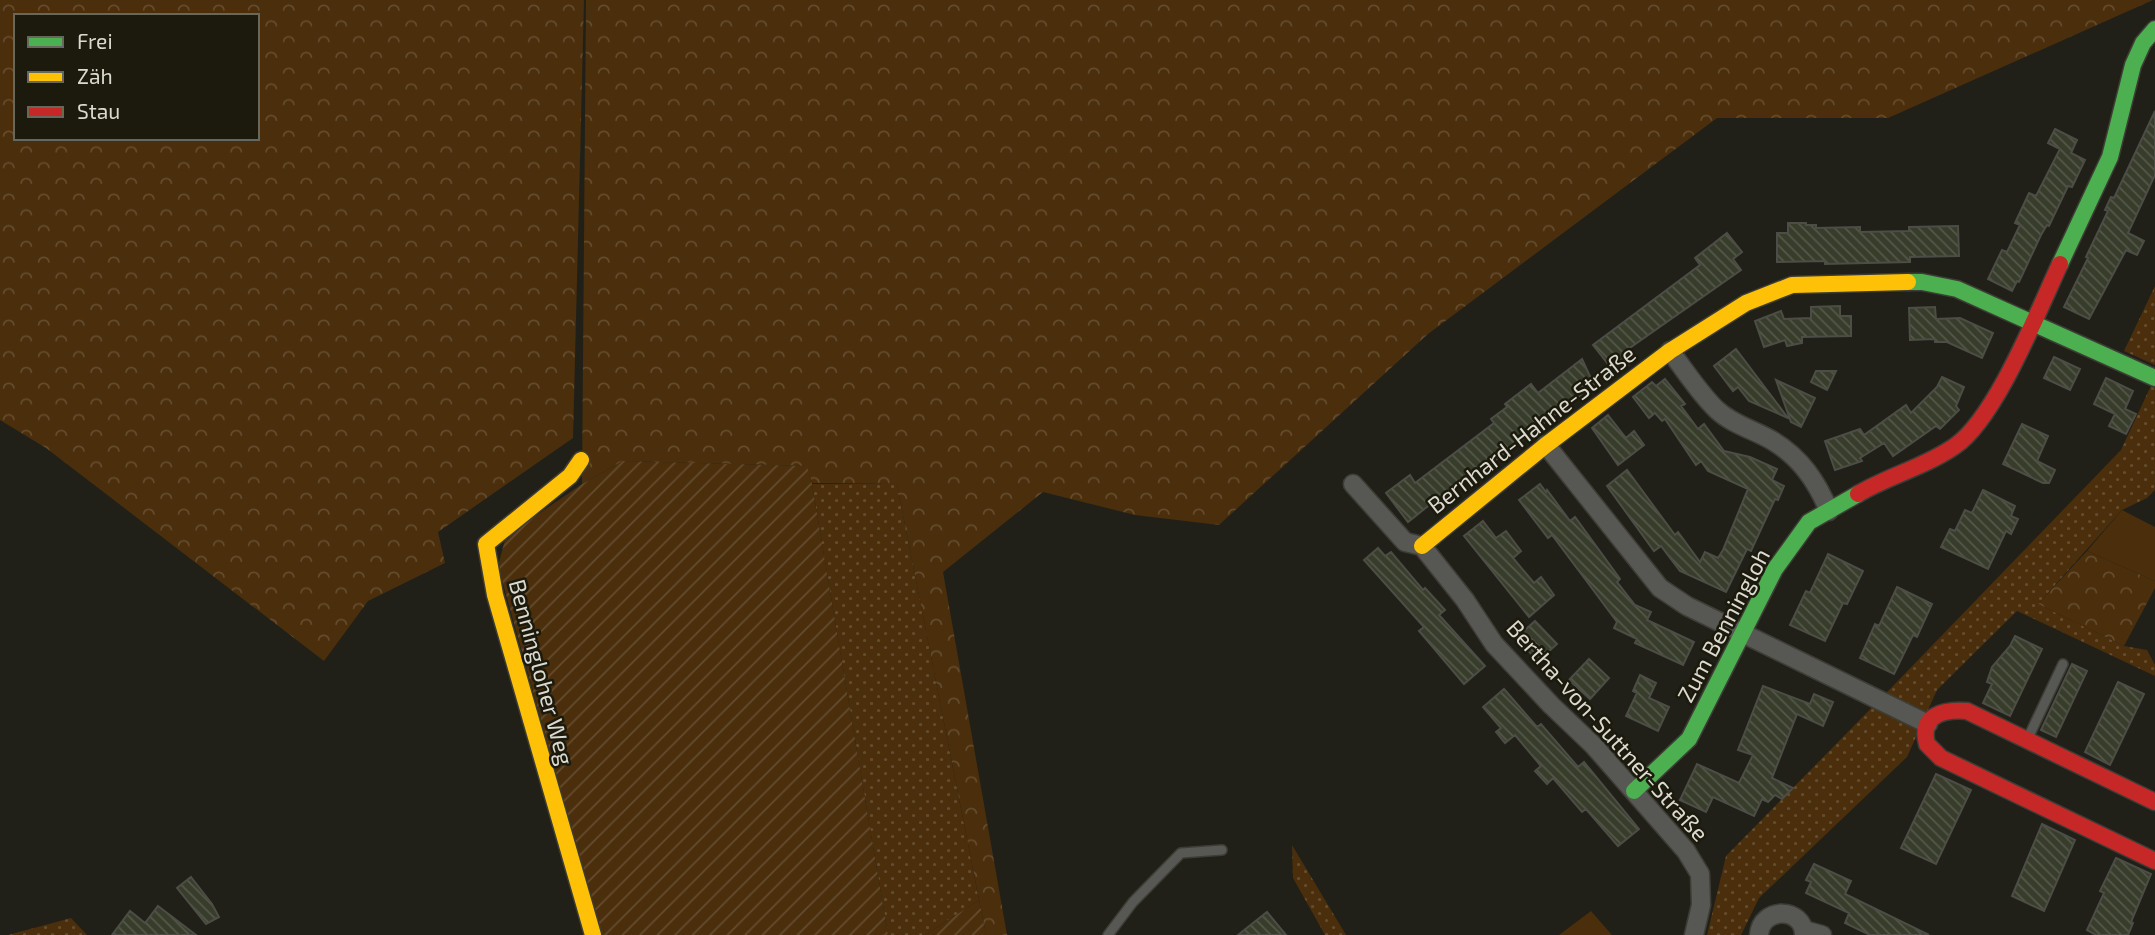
<svg xmlns="http://www.w3.org/2000/svg" width="2155" height="935" viewBox="0 0 2155 935" font-family="'Exo 2',sans-serif">
	<style>
		.grass { fill: url(#grass-dots) }
		.forest { fill: url(#forest-crowns); fill-rule: evenodd }
		.garden { fill: url(#garden-furrows) }
		.pitch { fill: #4b2e0b }
		.building { fill: url(#building-back-hatch); stroke: #4c4d46; stroke-width: 2 }
		.lines { fill: none; stroke-linecap: round; stroke-linejoin: round }
		.lane-casing { stroke: #3d3d36; stroke-width: 12 }
		.street-casing { stroke: #3d3d36; stroke-width: 21 }
		.fast-casing { stroke: #3d3d36; stroke-width: 19 }
		.slow-casing { stroke: #3d3d36; stroke-width: 19 }
		.jam-casing { stroke: #3d3d36; stroke-width: 19 }
		.lane { stroke: #575753; stroke-width: 9 }
		.street { stroke: #575753; stroke-width: 18 }
		.fast { stroke: #4caf50; stroke-width: 16 }
		.slow { stroke: #ffc107; stroke-width: 16 }
		.jam { stroke: #c62828; stroke-width: 16 }
		.labels { text-anchor: middle; dominant-baseline: central; stroke-width: 5; stroke-linejoin: round; paint-order: stroke }
		.street-label { font-size: 23px; fill: #dadad1; stroke: #1b1a0c }
	</style>
	<defs>
		<pattern id="grass-dots" width="8" height="8" patternUnits="userSpaceOnUse" patternTransform="scale(1.75)"><rect width="8" height="8" fill="#4b2e0b"/><path d="M2 2h.1M6 6h.1" fill="none" stroke="#644c2e" stroke-width="1.8" stroke-linecap="round"/></pattern>
		<pattern id="forest-crowns" width="20" height="18" patternUnits="userSpaceOnUse" patternTransform="scale(1.75)"><rect width="20" height="18" fill="#4b2e0b"/><path d="M2 6a3 3 0 1 1 6 0M12 15a3 3 0 1 1 6 0" fill="none" stroke="#644c2e"/></pattern>
		<pattern id="garden-furrows" width="10" height="10" patternUnits="userSpaceOnUse" patternTransform="scale(1.75)"><rect width="10" height="10" fill="#4b2e0b"/><path d="M-1 1l2-2M0 10L10 0M9 11l2-2" fill="none" stroke="#644c2e"/></pattern>
		<pattern id="building-back-hatch" width="6" height="6" patternUnits="userSpaceOnUse" patternTransform="scale(1.75)"><rect width="6" height="6" fill="#383c2b"/><path d="M-1 5l2 2M0 0l6 6M5-1l2 2" fill="none" stroke="#545849"/></pattern>
	</defs>
	<rect width="100%" height="100%" fill="#202018"/>
	<path class="grass" d="M2155 286V365L2124 351Z
		M2155 377V490L2147 498 2122 510 2038 604 2124 646 2147 650 2155 665V676L2017 611 1937 690 1907 757 1759 898 1741 935H1707L1726 856 1893 686 2121 450Z
		M812 484H897L979 900 925 935H888Z
		M1292 845 1346 935H1325L1293 878Z
		M71 918 87 935H8Z"/>
	<path class="forest" d="M0 0H584L573 438 438 532 445 563 368 601 324 661 46 448 0 420ZM16 16H257V138H16Z
		M586 0H2153L1888 118H1717L1428 334 1219 525 1135 515 1043 492 943 572 1007 935H986L897 484 812 483 806 466 623 461 582 484Z
		M2087 551 2155 581V588L2124 646 2038 604Z"/>
	<path class="garden" d="M623 461 807 466 812 484 888 935H601L498 566 506 536 582 484Z
		M979 900 986 935H925Z"/>
	<path class="pitch" d="M2122 510 2155 527V581L2087 551Z
		M1591 911 1612 935H1559Z"/>
	<path class="building" d="M2155 111V175L2128 233 2144 241 2137 255 2126 250 2089 319 2064 307 2088 258 2086 257 2108 211 2105 210 2111 197 2114 198Z
		M2055 129 2077 140 2071 153 2085 160 2072 187 2068 186 2049 226 2047 225 2041 235 2019 282 2017 281 2012 291 1988 279 2002 250 2007 252 2020 225 2015 223 2029 193 2036 196 2060 149 2048 143Z
		M1788 223H1806V225H1816V228L1860 227V232L1909 231V227L1958 226 1959 256 1910 257V262L1825 264V261L1777 262V233H1788Z
		M1727 233 1742 252 1733 259 1741 270 1624 352 1631 363 1616 374 1593 345 1700 265 1695 258Z
		M1840 306V316H1851V336L1802 337V343L1787 346 1785 340 1764 347 1755 321 1781 311 1784 319 1811 318V307Z
		M1935 307 1936 319 1960 318 1993 333 1982 358 1947 342H1935V339L1910 340 1909 308Z
		M1736 349 1788 418 1749 401 1738 387 1733 391 1714 366Z
		M2054 357 2080 369 2070 390 2044 378Z
		M1582 359 1594 385 1489 465 1486 460 1408 522 1386 493 1410 475 1415 483 1494 423 1491 419 1507 407 1505 404 1531 384 1538 393Z
		M1816 371H1836L1827 390 1811 382Z
		M1942 377 1964 387 1956 406 1959 410 1940 429 1936 426 1893 456 1884 443 1860 458 1862 461 1835 470 1825 441 1860 429 1864 435 1906 405 1911 413 1937 387Z
		M2106 378 2133 391 2125 409 2136 414 2126 434 2109 426 2115 414 2094 404Z
		M1665 379 1685 404 1681 406 1698 429 1704 424 1724 451 1750 457 1777 469 1772 480 1784 486 1778 500 1775 499 1751 551 1747 549 1726 592 1680 571 1661 546 1654 551 1607 486 1627 470 1675 535 1678 532 1700 562 1705 552 1718 558 1723 550 1748 489 1708 471 1701 461 1696 465 1665 419 1662 421 1655 413 1649 418 1633 397 1652 382 1656 386Z
		M1776 380 1815 398 1801 427 1791 422Z
		M1608 415 1626 438 1634 431 1644 445 1618 465 1592 428Z
		M2022 424 2048 436 2037 461 2055 470 2049 483H2043L2003 464Z
		M1540 484 1546 492 1547 490 1570 521 1575 517 1620 579 1617 582 1635 605 1651 612 1647 620 1694 642 1683 665 1635 643 1637 639 1614 628 1617 622 1582 575 1552 535 1548 538 1519 500Z
		M1983 490 2015 506 2011 516 2018 519 2011 534 2006 531 1988 569 1941 547 1950 529 1955 531 1965 510 1972 513Z
		M1483 521 1496 538 1506 531 1521 551 1513 558 1534 583 1541 577 1554 595 1529 617 1464 536Z
		M1378 548 1385 556 1391 552 1423 590 1425 588 1445 610 1439 615 1485 666 1464 684 1419 631 1424 627 1364 560Z
		M1828 554 1863 571 1847 604 1843 603 1825 641 1790 625 1806 591 1810 593Z
		M1897 587 1932 604 1917 637 1913 635 1894 674 1860 658 1875 624 1879 626Z
		M1535 621 1557 644 1538 661 1516 638Z
		M2015 636 2042 649 2010 716 1983 703 1992 684 1987 682 1992 667 2010 646Z
		M1589 659 1609 678 1590 699 1569 680Z
		M2072 664 2087 671 2056 737 2041 730Z
		M1640 675 1656 683 1649 698 1669 707 1658 731 1626 716 1637 693 1633 691Z
		M2118 682 2144 694 2110 765 2085 752Z
		M1763 686 1810 704 1814 694 1833 702 1823 726 1797 714 1772 778 1793 788 1782 799 1775 795 1768 802 1762 799 1754 816 1713 797 1706 812 1680 800 1697 764 1739 783 1753 755 1738 750Z
		M1504 689 1537 727 1541 724 1578 767 1584 762 1639 829 1618 846 1586 809 1582 812 1553 778 1547 784 1535 771 1541 766 1515 735 1505 743 1496 732 1501 728 1483 707Z
		M1936 774 1971 790 1936 864 1901 848Z
		M2042 824 2075 840 2044 911 2012 896Z
		M2116 858 2151 874 2131 922 2133 923 2128 935H2096L2087 930 2104 893 2100 891Z
		M1814 864 1851 881 1845 894 1929 935H1870L1845 923 1849 913 1806 893 1811 882 1806 880Z
		M191 877 212 904 219 917 206 924 177 888Z
		M158 906 196 935H112L130 911 145 923Z
		M1267 912 1286 935H1238Z"/>
	<g class="lines">
		<defs>
			<path id="lane" d="M2028 738 2063 664
				M1108 935 1133 902 1181 853 1222 850"/>
			<path id="street" d="M1670 351C1685 370 1699 393 1717 410 1733 425 1755 430 1773 441 1801 458 1817 482 1829 511
				M1546 445 1660 588 1687 606 1928 724
				M1353 484 1405 542 1422 546 1465 600 1494 644 1551 705 1594 746 1686 851 1700 874 1701 905 1694 935
				M1804 930 1822 935
				M1759 935C1761 906 1804 907 1804 935"/>
			<path id="fast" d="M2060 264 2110 157 2133 65 2143 43 2155 29
				M1908 282H1922L1957 289 2155 378
				M1634 791 1689 739 1775 569 1809 522 1858 494"/>
			<path id="slow" d="M581 460 570 476 486 544 495 595 593 935
				M1422 546 1546 445 1670 351 1746 303 1792 285 1908 282"/>
			<path id="jam" d="M1858 494C1890 475 1925 467 1955 446 1996 418 2038 311 2060 264
				M2155 802 1967 711C1944 709 1919 715 1927 744L1941 758 2155 861"/>
		</defs>
		<use href="#lane" class="lane-casing"/>
		<use href="#street" class="street-casing"/>
		<use href="#fast" class="fast-casing"/>
		<use href="#slow" class="slow-casing"/>
		<use href="#jam" class="jam-casing"/>
		<use href="#lane" class="lane"/>
		<use href="#street" class="street"/>
		<use href="#fast" class="fast"/>
		<use href="#slow" class="slow"/>
		<use href="#jam" class="jam"/>
	</g>
	<g class="labels">
		<g class="street-label">
			<text transform="translate(1531 429) rotate(-38)">Bernhard-Hahne-Straße</text>
			<text transform="translate(1723 625) rotate(-62)">Zum Benningloh</text>
			<text transform="translate(542 672) rotate(75)">Benningloher Weg</text>
			<text transform="translate(1608 730) rotate(48)">Bertha-von-Suttner-Straße</text>
		</g>
	</g>
	<rect x="14" y="14" width="245" height="126" fill="#1b1a0c" stroke="#67675b" stroke-width="2"/>
	<rect x="28" y="37" width="35" height="10" fill="#4caf50" stroke="#67675b" stroke-width="2"/>
	<text x="77" y="49" font-size="21" fill="#dadad1">Frei</text>
	<rect x="28" y="72" width="35" height="10" fill="#ffc107" stroke="#67675b" stroke-width="2"/>
	<text x="77" y="84" font-size="21" fill="#dadad1">Zäh</text>
	<rect x="28" y="107" width="35" height="10" fill="#c62828" stroke="#67675b" stroke-width="2"/>
	<text x="77" y="119" font-size="21" fill="#dadad1">Stau</text>
</svg>
